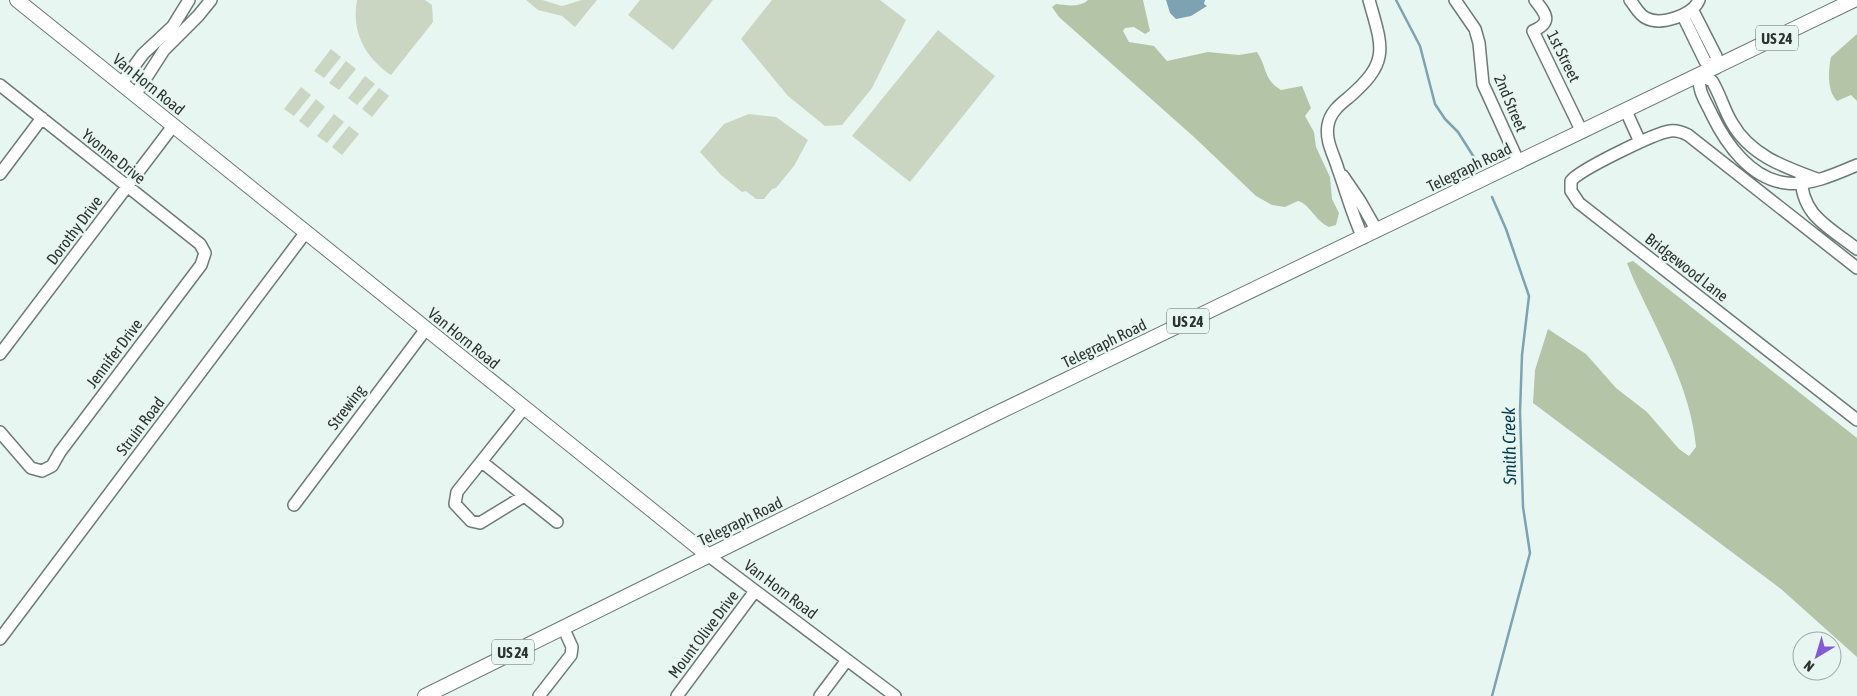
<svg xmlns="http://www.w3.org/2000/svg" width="1857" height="696" viewBox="0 0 1857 696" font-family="'Asap Condensed',sans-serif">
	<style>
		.green { fill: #cad5c2 }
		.forest { fill: #b3c5a6 }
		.water { fill: #7da2b1 }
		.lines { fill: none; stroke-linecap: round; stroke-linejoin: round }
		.stream { stroke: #7da2b1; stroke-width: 2.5 }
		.minor-casing { stroke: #6d7a77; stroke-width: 14 }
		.major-casing { stroke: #6d7a77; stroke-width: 16 }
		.minor { stroke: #fff; stroke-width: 11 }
		.major { stroke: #fff; stroke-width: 14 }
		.labels { text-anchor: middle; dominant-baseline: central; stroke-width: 5; stroke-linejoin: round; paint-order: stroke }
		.shield { fill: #e8f6f2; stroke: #646d6a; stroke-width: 1 }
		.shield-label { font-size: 15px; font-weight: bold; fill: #2c3230 }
		.street-label { font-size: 16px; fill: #2c3230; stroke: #e8f6f2 }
		.water-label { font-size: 18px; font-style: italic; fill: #043d4e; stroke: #e8f6f2 }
	</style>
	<rect width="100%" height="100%" fill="#e8f6f2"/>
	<path class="green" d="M357 0H425L432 5 433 22 391 75C365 58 351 31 357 0Z
		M526 0H542L562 6 582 0H597L575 27 562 16 538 10Z
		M640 0H713L673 50 628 15Z
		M772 0H880L906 20 872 88 842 125 825 126 788 96 741 39Z
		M938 30 995 76 910 182 852 136Z
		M331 49 341 57 324 78 314 71Z
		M346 61 356 69 339 90 329 83Z
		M365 76 375 84 357 105 348 98Z
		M301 87 311 95 294 116 284 109Z
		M379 88 389 96 372 117 362 109Z
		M316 99 325 107 308 128 299 121Z
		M334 114 344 122 327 143 317 136Z
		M749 114 776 117 808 140 794 166 776 188 772 189 764 199H756L746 191 742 192 721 175 700 152 724 124Z
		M349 126 359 134 342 155 332 147Z"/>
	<path class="forest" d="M1088 0H1143L1150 31 1145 34 1134 27 1125 28 1123 31 1129 42 1154 46 1167 61 1208 52 1239 55 1257 52C1268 69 1263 79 1281 90L1302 86 1311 108 1305 116 1314 132 1316 147 1330 177 1332 199 1339 213 1336 225 1329 227C1314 220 1311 205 1298 201L1285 207 1272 205 1256 196 1194 137 1059 17 1052 7 1056 4C1067 5 1079 8 1088 0Z
		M1857 34V101L1851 95 1837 101C1827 91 1828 71 1831 57Z
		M1633 261 1857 438V657L1781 589 1533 403 1535 370 1548 329 1586 354 1616 388 1647 412 1679 449 1689 456 1696 447C1691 388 1657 331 1633 278L1627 263Z"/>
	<path class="water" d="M1166 0H1205L1204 4 1207 6 1191 16 1176 19 1170 13Z"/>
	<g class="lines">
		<path class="stream" d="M1396 0 1420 46 1435 104 1445 119 1458 132 1477 162
			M1492 696 1530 553 1523 507 1520 412 1522 355 1529 296 1506 229 1492 197"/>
		<defs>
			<path id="minor" d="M1455 0 1475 29 1479 43 1483 84 1519 163
				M1535 0C1546 14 1553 22 1533 31L1582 132
				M1630 0C1635 6 1639 15 1646 18 1661 26 1693 15 1699 0
				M1693 11 1716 56V68
				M1683 16 1705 61 1716 68
				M121 84 143 54 173 26 189 0
				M0 85 200 244 205 253 201 265 60 452 52 466 42 471 31 468 0 432
				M135 95 164 50 198 16 211 0
				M1626 111 1640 142
				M0 174 42 118
				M1801 175C1801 216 1828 226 1857 249
				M1343 176 1360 201 1377 231
				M1817 179C1784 167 1750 155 1732 123 1724 110 1720 94 1712 81L1699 75C1698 92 1705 100 1712 115 1726 144 1751 179 1786 183 1810 186 1836 174 1857 165
				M1363 238C1352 214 1347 194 1338 169 1334 155 1325 141 1328 125 1330 113 1339 105 1348 98 1390 62 1383 49 1369 0
				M1857 268 1688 135C1682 132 1677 130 1670 131 1655 133 1579 170 1571 181V191L1579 203 1857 420
				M0 354 173 126
				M524 408 457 492 455 504 471 521 480 523 524 496
				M482 462 557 522
				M294 505 426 329
				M709 556 895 696
				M0 639 306 232
				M539 696 571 655 572 647 563 627
				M677 696 755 591
				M820 696 847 660"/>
			<path id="major" d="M17 0 709 556
				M425 696 991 416 1854 0"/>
		</defs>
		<use href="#minor" class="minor-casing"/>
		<use href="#major" class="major-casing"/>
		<use href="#minor" class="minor"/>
		<use href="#major" class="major"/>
	</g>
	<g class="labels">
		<g class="shield">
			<rect x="1756" y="25.5" width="42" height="25" rx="4"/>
			<rect x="1167" y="308.5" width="42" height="25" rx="4"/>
			<rect x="492" y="639.5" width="42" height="25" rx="4"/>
		</g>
		<g class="shield-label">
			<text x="1777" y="38">US 24</text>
			<text x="1188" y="321">US 24</text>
			<text x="513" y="652">US 24</text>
		</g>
		<g class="street-label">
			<text transform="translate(1564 56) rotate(64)">1st Street</text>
			<text transform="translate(149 84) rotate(39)">Van Horn Road</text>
			<text transform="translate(1511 103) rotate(67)">2nd Street</text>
			<text transform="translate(114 156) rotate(39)">Yvonne Drive</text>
			<text transform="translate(1469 167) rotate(-26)">Telegraph Road</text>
			<text transform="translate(74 230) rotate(-53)">Dorothy Drive</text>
			<text transform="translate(1687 267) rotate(38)">Bridgewood Lane</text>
			<text transform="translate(464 338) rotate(39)">Van Horn Road</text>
			<text transform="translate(1104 343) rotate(-26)">Telegraph Road</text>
			<text transform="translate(114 353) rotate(-53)">Jennifer Drive</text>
			<text transform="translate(346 407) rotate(-53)">Strewing</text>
			<text transform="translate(140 426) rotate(-53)">Struin Road</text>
			<text transform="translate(740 521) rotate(-26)">Telegraph Road</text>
			<text transform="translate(781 589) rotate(37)">Van Horn Road</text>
			<text transform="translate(703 634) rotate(-53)">Mount Olive Drive</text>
		</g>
		<g class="water-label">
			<text transform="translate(1509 446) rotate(-91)">Smith Creek</text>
		</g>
	</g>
	<g transform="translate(1817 656) rotate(218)"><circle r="24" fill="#e8f6f2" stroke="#9da8a4"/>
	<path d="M0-4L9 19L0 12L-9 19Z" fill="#815bd5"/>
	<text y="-8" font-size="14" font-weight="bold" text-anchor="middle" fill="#2c3230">N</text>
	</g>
</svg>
